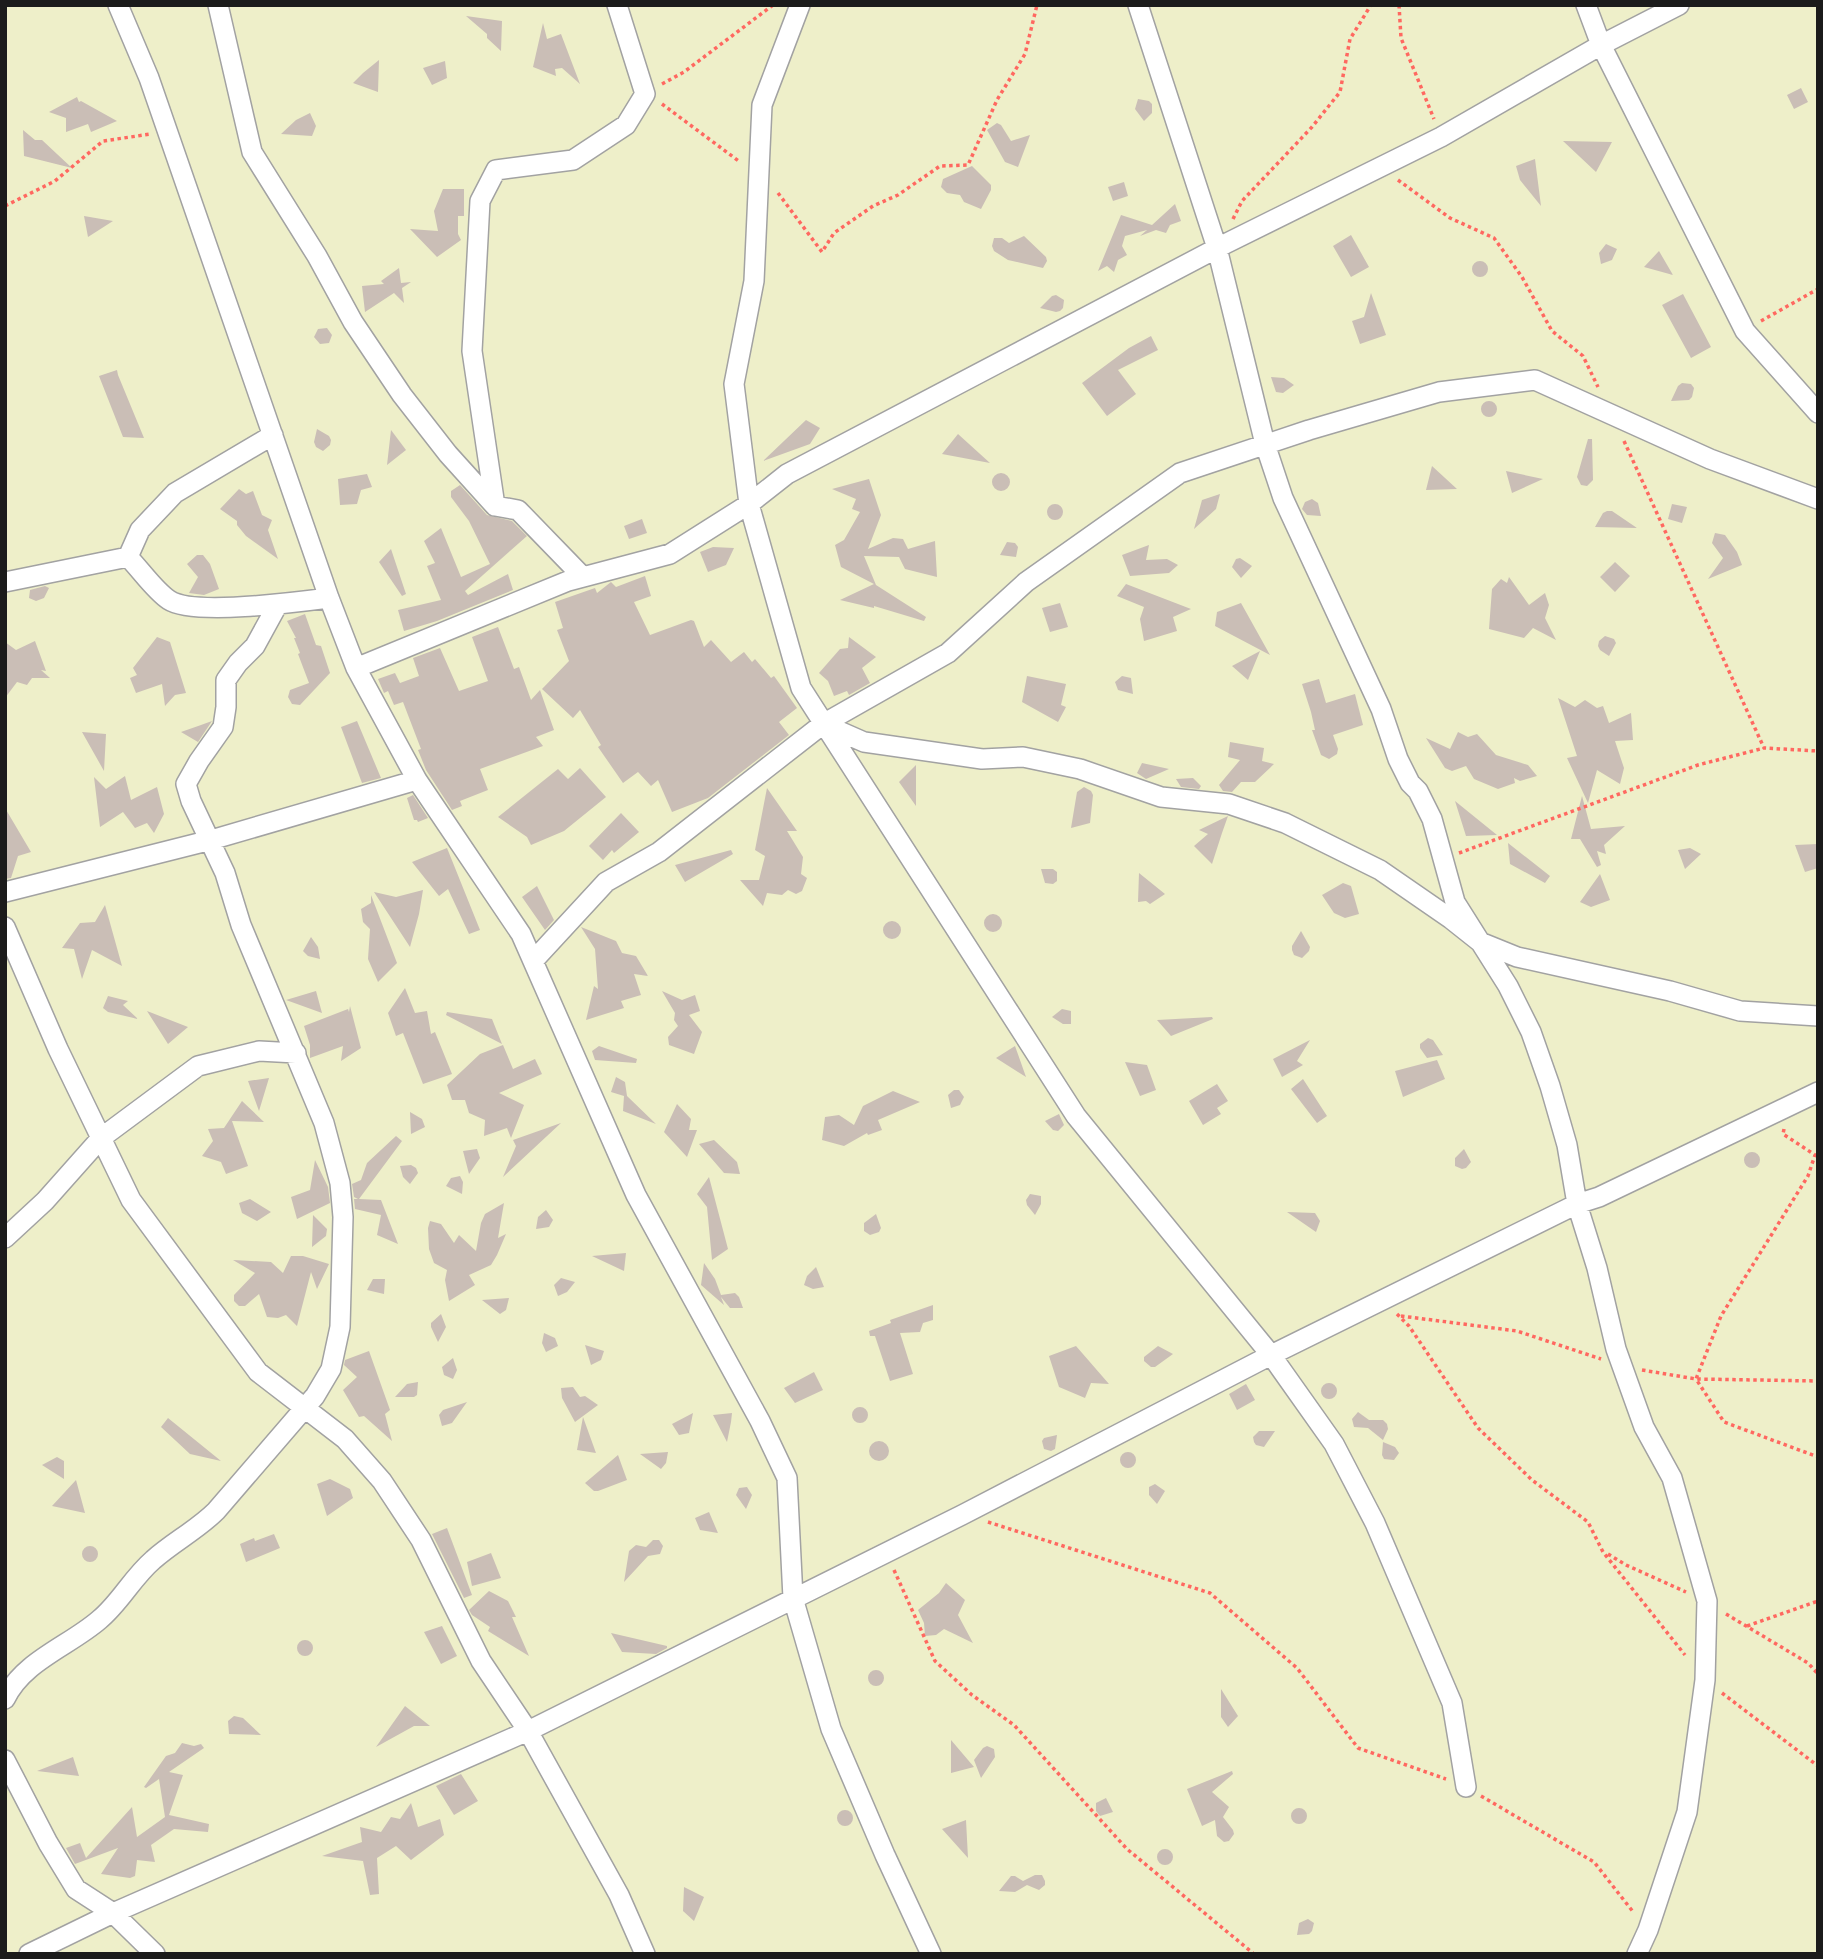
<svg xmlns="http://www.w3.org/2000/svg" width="1823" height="1959" viewBox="0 0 1823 1959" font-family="Arial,sans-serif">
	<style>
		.farmland { fill: #eeefc9 }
		.building { fill: #cabeb6 }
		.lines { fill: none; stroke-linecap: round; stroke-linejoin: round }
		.street-casing { stroke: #a2a2a2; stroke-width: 22 }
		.path { stroke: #ff6860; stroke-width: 3.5; stroke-dasharray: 3.5 3.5; stroke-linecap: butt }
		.street { stroke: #fff; stroke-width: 19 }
	</style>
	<rect width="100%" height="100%" fill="#eee9e0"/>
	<path class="farmland" d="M5 5H1818V1954H5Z"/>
	<path class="building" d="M466 16 502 21 501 51 487 38V34Z
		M543 23 547 39 561 34 580 84 562 68 555 69 556 76 533 67Z
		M379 60 378 92 353 83 363 73Z
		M445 61 447 78 432 85 423 68Z
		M1801 88 1808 102 1794 109 1787 95Z
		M77 97 79 102 81 101 117 121 91 132 88 124 66 132V118L49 112Z
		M1138 99 1149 101 1152 104V113L1144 121 1135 109Z
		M310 113 316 126 312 136 281 134 296 120Z
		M997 123 1001 125 1011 141 1030 135 1018 167 1005 162 987 130Z
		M23 130 35 140H42L72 168 24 156Z
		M1563 141 1612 142 1596 172Z
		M1535 159 1541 206 1520 180 1516 166Z
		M972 166 991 185V190L981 209 964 202 960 195 947 193 941 187 943 179Z
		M1124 182 1128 196 1113 201 1108 187Z
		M443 189H464V216H458V234L461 240 437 257 410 229 438 231 434 211Z
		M1175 204 1181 221 1170 225 1166 233 1156 230 1140 236 1147 230 1125 236 1122 246 1127 255 1118 260 1114 272 1107 266 1098 271 1121 215 1152 225Z
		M84 216 113 221 88 237Z
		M1351 235 1369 267 1351 277 1333 246Z
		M1024 236 1046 257 1047 261 1043 268 1008 260 994 251 992 246 994 238H1002L1009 243Z
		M1606 244 1617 249 1612 260 1601 264 1599 253Z
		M1659 251 1673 275 1644 267Z
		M1472 269a8 8 0 1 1 16 0a8 8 0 1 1-16 0Z
		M399 268 401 283 411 282 402 288 404 303 394 293 365 312 362 286 384 284 381 281Z
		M1371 293 1386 335 1360 344 1352 321 1364 317Z
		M1683 294 1711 347 1691 358 1662 305Z
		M1056 295 1064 300 1063 308 1060 311 1056 312 1040 308 1052 296Z
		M327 328 332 335 329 343 320 344 314 337 318 329Z
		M1151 336 1158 350 1118 370 1136 394 1107 416 1082 383 1129 348Z
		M117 370 118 375 144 438 123 437 99 376Z
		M1271 377 1284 378 1294 385 1283 393 1276 392Z
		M1682 383 1691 384 1694 388 1692 397 1689 400 1671 401 1678 386Z
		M1481 409a8 8 0 1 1 16 0a8 8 0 1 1-16 0Z
		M806 420 820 428 810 444 763 461Z
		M317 429 329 436 331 440 330 445 323 451 316 447 314 442Z
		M391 430 406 450 387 465Z
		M958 434 990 463 942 454Z
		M1588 439H1592L1593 480 1587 486 1581 485 1577 477Z
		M1432 466 1457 489 1426 490Z
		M1506 471 1543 479 1512 493Z
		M992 482a9 9 0 1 1 18 0a9 9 0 1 1-18 0Z
		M367 474 372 487 361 490 357 504 340 505 338 479Z
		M869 479 881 515 868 549 893 538 903 539 908 549 935 541 937 577 905 569 899 557 864 556 876 585 926 617 924 621 874 606V608L840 600 874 584 841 567 835 545 844 540 860 512 852 509 856 499 832 489Z
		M460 485 487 515 512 521 527 536 465 591 468 595 508 574 513 590 437 621 404 631 398 610 441 600 427 566 435 563 424 541 441 528 461 577 490 564 469 521 451 497V491Z
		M239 489 246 494 253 491 262 515 272 520 268 530 278 559 246 536 237 525V521L220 509Z
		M1220 494 1216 509 1194 529 1202 500Z
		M1312 499 1318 503 1321 516 1307 515 1302 509 1305 502Z
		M1672 504 1687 507 1682 523 1668 519Z
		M1047 512a8 8 0 1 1 16 0a8 8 0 1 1-16 0Z
		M1607 511H1612L1637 528 1595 527 1603 513Z
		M642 519 647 533 629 539 624 526Z
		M1715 533 1725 535 1737 552 1742 565 1708 579 1723 558 1712 543Z
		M1007 542 1015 543 1018 547 1016 557 1000 555Z
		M1149 545 1146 560 1167 559 1178 565 1169 573 1130 576 1122 555Z
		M713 547 734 548 726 565 708 572 700 552Z
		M391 549 406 594 402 596 379 562Z
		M197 555H203L210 564 219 589 204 595 189 593 198 577 187 564Z
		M1240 558 1252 566 1241 578 1232 567 1236 559Z
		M1615 562 1630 576 1615 592 1600 577Z
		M645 576 651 596 634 602 650 635 691 620 694 621 704 647 711 640 731 662 744 652 752 662 755 659 771 678 774 676 797 708 779 722 789 735 708 798 672 812 658 780 651 786 638 772 623 783 598 747 601 745 580 710 573 718 542 689 569 661 557 630 563 628 555 602 595 588 597 593 611 582 616 587Z
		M1509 577 1529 605 1545 593 1549 605 1545 618 1556 640 1533 628 1524 638 1489 629 1492 589 1501 579 1507 583Z
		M1126 584 1191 609 1173 617 1177 631 1144 641 1140 619 1144 607 1117 596Z
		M45 586 49 588 44 598 36 601 29 598 30 590Z
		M1060 603 1068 627 1050 632 1042 608Z
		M1241 603 1270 655 1215 626 1217 612Z
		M305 614 316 645 321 646 330 673 300 705 292 704 288 697 290 690 309 683 298 654 300 653 294 638H296L287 621Z
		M498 627 514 669 519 667 531 700 540 690 554 730 536 737 543 746 480 769 488 790 460 801 462 806 452 810 426 770 418 750 421 749 403 702 394 705 388 691 384 693 378 679 395 673 400 683 419 676 413 658 440 648 459 691 488 681 472 637Z
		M1605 636 1614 639 1616 643 1609 656 1600 650 1598 646 1599 641Z
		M157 637 170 642 186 693 175 695 165 706 162 684 136 693 130 678 137 675 133 668Z
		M849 637 876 657 862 668 870 683 849 695 847 691 834 696 828 681 819 673 840 649 848 648Z
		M35 641 46 671 41 670 50 678H32L27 685 17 682 5 698V642L16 650Z
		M1260 651 1248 680 1232 666Z
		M1027 676 1066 684 1061 705 1066 707 1058 722 1022 702Z
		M1122 676 1131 678 1133 694 1118 690 1115 682Z
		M1319 679 1326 703 1355 694 1363 725 1333 735 1338 749 1337 754 1329 759 1321 755 1312 730H1315L1311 712 1302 684Z
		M1558 698 1575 707 1585 700 1597 708 1603 706 1609 723 1631 713 1633 740 1615 741 1624 768 1620 784 1597 770 1588 803 1567 758 1577 756Z
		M212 721 198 742 181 732 201 725Z
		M357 721 381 778 362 783 341 727Z
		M82 732 106 734 104 771Z
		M1458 732 1468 737 1477 734 1496 755 1528 765 1537 776 1520 781 1514 778 1515 783 1498 789 1474 779 1466 766 1452 771 1445 768 1426 738 1450 749Z
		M1230 742 1264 748 1262 761 1274 764 1255 782H1241L1232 792 1223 791 1219 785 1240 760 1228 757Z
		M1142 763 1169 769 1146 779 1137 773Z
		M916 765V806L899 782Z
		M580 768 606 797 564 831 531 845 527 837 498 817 558 769 568 779Z
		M125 776 131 800 157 787 164 814 154 833 147 823 135 828 123 812 100 827 94 777 106 789Z
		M1193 778 1201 786 1199 789 1181 787 1176 779Z
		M1084 787 1091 791 1093 795 1090 823 1071 828 1077 792Z
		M767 788 797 831H787L803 857 801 874 807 878 802 891 796 894 788 890 782 895 767 893 763 906 740 880H759L765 856 755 850Z
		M413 795 428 818 418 822 417 820H414L407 798Z
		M1582 796 1591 829 1625 826 1604 845 1606 854 1597 851 1601 865 1597 867 1580 839H1571Z
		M1455 801 1497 835 1466 836Z
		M5 808 31 852 18 856 11 878 5 879Z
		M621 813 639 832 614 853 612 850 603 860 589 846Z
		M1228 816 1222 833 1212 864 1194 846 1208 834 1199 830Z
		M1508 843 1550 876 1545 883 1510 864Z
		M1818 844V868L1805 872 1795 845Z
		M447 848 480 930 469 934 448 889 439 896 412 862Z
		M1690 848 1701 854 1685 869 1678 850Z
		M731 850 733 854 685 882 675 865Z
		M1041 869H1053L1057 872V881L1053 884 1045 883Z
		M1139 873 1165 894 1150 904 1146 901 1138 902Z
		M1600 874 1610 900 1591 907 1580 902Z
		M1343 883 1351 886 1359 914 1345 918 1334 913 1322 895Z
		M537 886 554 920 545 930 522 897Z
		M423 890 419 914 410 947 374 892 396 897Z
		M371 895 397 963 378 982 368 959 370 929 363 922 361 909 371 903Z
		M105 905 122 966 92 950 82 979 74 949 62 948 80 923 95 922Z
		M984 923a9 9 0 1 1 18 0a9 9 0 1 1-18 0Z
		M883 930a9 9 0 1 1 18 0a9 9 0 1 1-18 0Z
		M581 927 616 941 622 953 636 956 648 976 634 974 641 995 621 1001 624 1008 586 1020 594 986 598 989 595 949Z
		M1301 931 1310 947 1309 951 1302 958 1294 955 1292 950V946Z
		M311 937 318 947 320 959 308 956 303 951Z
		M405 988 415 1013 427 1011 431 1034 435 1032 452 1074 423 1084 403 1033 396 1036 388 1013Z
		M316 991 322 1013 286 1000Z
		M662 991 682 1000 695 995 700 1011 689 1015 702 1032 694 1054 669 1045 668 1037 678 1026 674 1020 675 1013Z
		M108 996 128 1001 123 1005 138 1019 108 1012 103 1008Z
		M350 1006 361 1048 341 1061 343 1046 310 1058V1045L304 1026 348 1009 349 1012Z
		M1062 1009 1071 1011V1024H1063L1052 1017Z
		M147 1011 188 1027 168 1044Z
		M447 1012 492 1019 502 1044 446 1015Z
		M1212 1017 1213 1019 1171 1036 1157 1020Z
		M1428 1038 1433 1040 1443 1055 1427 1058 1420 1048V1044Z
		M1310 1040 1297 1061 1303 1065 1282 1077 1273 1059Z
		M503 1045 513 1069 535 1059 542 1074 499 1093 524 1105 511 1138 507 1128 484 1136 485 1120 469 1113 465 1100H452L447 1085 480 1054Z
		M599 1046 637 1059 636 1063 595 1060 592 1051Z
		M1015 1046 1026 1077 996 1058Z
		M1437 1060 1445 1079 1403 1097 1395 1071Z
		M1125 1062 1147 1065 1156 1090 1140 1096Z
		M616 1077 625 1082 627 1096 656 1124 623 1111 624 1096 611 1092Z
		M269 1078 259 1111 248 1081Z
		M1303 1079 1327 1116 1317 1123 1291 1089Z
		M1217 1084 1228 1101 1217 1108 1221 1114 1203 1125 1189 1101Z
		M954 1090H959L964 1097 960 1105 951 1108 948 1095Z
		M893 1091 920 1102 878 1120 882 1130 868 1135 867 1133 844 1146 822 1140 825 1117 839 1115 854 1125 863 1106Z
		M242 1101 264 1122 232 1121 248 1166 226 1174 221 1162 202 1156 213 1141 208 1129 224 1128Z
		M677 1104 691 1119 689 1130H697L687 1157 664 1132Z
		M410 1112 422 1119 425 1127 411 1134Z
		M1059 1114 1064 1125 1058 1131 1053 1130 1045 1121Z
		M561 1123 503 1177 516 1146 513 1140Z
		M396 1136 402 1141 359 1199 381 1200 398 1244 377 1235 381 1215 355 1209 354 1199H358L354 1197 352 1184 361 1180 367 1163Z
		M714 1140 737 1162 740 1174 724 1173 699 1144Z
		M477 1149 480 1158 469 1174 463 1151Z
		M1464 1149 1471 1162 1466 1168 1462 1169 1455 1166V1158Z
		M1744 1160a8 8 0 1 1 16 0a8 8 0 1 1-16 0Z
		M315 1160 328 1187 330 1203 297 1219 291 1197 310 1190Z
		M400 1166 411 1165 416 1168 418 1173 410 1184 403 1177Z
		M460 1176 463 1182 462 1194 446 1186 451 1178Z
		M709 1177 728 1249 712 1260 707 1207 697 1194Z
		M1030 1194 1041 1196V1204L1035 1215 1027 1205 1026 1200Z
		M250 1199 271 1212 257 1221 242 1213 239 1203Z
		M504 1203 498 1238 506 1234 497 1255 491 1265 469 1275 475 1285 449 1301 445 1280 447 1270 434 1263 429 1249 428 1228 430 1221 441 1224 454 1243 459 1235 476 1251 481 1223 485 1214Z
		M546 1210 553 1220 549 1227 536 1229 538 1217Z
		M1287 1212 1315 1213 1320 1221 1316 1232Z
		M876 1214 881 1228 879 1232 870 1235 864 1231V1223Z
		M313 1215 327 1229 326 1236 312 1247Z
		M626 1253 624 1271 592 1256Z
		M291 1256H303L329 1264 317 1289 311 1272 297 1326 286 1315 278 1318 267 1317 259 1294 245 1306H239L234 1301V1295L255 1273 233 1260 271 1262 283 1273Z
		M704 1263 715 1279 721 1295 735 1293 739 1297 743 1308H730L721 1297 724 1305 701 1285Z
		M816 1267 824 1287 813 1289 804 1285 807 1276Z
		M561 1278 575 1282 567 1292 558 1296 554 1285Z
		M373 1279H385L384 1294 367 1290Z
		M509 1298 506 1310 500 1314 482 1300Z
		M933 1305V1320L923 1323 920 1332 900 1333 913 1374 890 1381 875 1336H870L869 1331 891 1323 890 1320Z
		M441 1314 446 1327 438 1342 431 1327V1323Z
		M544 1333 555 1338 558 1346 546 1352 542 1343Z
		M585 1345 604 1351 601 1360 591 1365Z
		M1076 1346 1109 1384 1091 1383 1085 1398 1059 1387 1049 1356Z
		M1158 1346 1173 1354 1155 1367H1151L1144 1361V1357Z
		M369 1351 390 1410 385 1414 392 1441 364 1416 359 1417 343 1390 357 1377 344 1365 345 1360Z
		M453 1358 457 1370 453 1379 444 1375 442 1367Z
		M814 1372 823 1390 795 1403 784 1388Z
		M418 1382 417 1395 414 1397H395L407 1384Z
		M1321 1391a8 8 0 1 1 16 0a8 8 0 1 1-16 0Z
		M1246 1384 1255 1400 1237 1410 1229 1394Z
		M573 1387 580 1397 585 1396 598 1405 575 1422 562 1398 561 1388Z
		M467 1402 452 1423 442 1426 439 1415 443 1410Z
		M852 1415a8 8 0 1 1 16 0a8 8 0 1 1-16 0Z
		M1358 1412 1369 1420H1383L1387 1424 1388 1429 1383 1440 1368 1428 1354 1427 1352 1419Z
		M693 1413 689 1433 679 1435 672 1424Z
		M732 1413 731 1422 727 1442 713 1415Z
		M583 1417 596 1453 577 1450Z
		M168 1418 221 1461 190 1454 161 1427Z
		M1259 1431H1275L1264 1447 1256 1445 1254 1442 1253 1437Z
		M1057 1435 1055 1449 1051 1451 1044 1449 1042 1441 1044 1438Z
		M869 1451a10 10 0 1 1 20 0a10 10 0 1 1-20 0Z
		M1383 1442 1395 1447 1399 1453 1394 1460 1384 1459 1382 1455Z
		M1120 1460a8 8 0 1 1 16 0a8 8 0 1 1-16 0Z
		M668 1452 666 1463 661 1469 640 1454Z
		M618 1455 627 1480 598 1491H594L585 1483Z
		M57 1457 64 1461V1479L42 1465Z
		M330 1479 350 1489 353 1498 327 1516 317 1484Z
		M76 1480 85 1513 52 1506Z
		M1155 1484 1165 1491 1157 1504 1149 1495V1487Z
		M747 1487 752 1495 746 1509 736 1495 739 1488Z
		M709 1512 718 1533 700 1530 695 1518Z
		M447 1528 472 1595 464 1598 432 1534Z
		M274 1534 280 1548 246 1562 240 1544 254 1538 255 1541Z
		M653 1540H659L663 1546 660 1554 648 1556 624 1582 629 1551 636 1545 646 1547Z
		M82 1554a8 8 0 1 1 16 0a8 8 0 1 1-16 0Z
		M491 1553 501 1578 472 1586 467 1562Z
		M946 1583 965 1600 958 1615 973 1643 944 1629 936 1635 925 1636 924 1623 918 1610 939 1593Z
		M489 1591 508 1601 516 1617H512L529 1656 488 1631 490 1627 472 1615 469 1610Z
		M442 1626 457 1656 441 1664 424 1632Z
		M611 1633 667 1646V1648L656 1654 622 1652Z
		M297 1648a8 8 0 1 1 16 0a8 8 0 1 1-16 0Z
		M868 1678a8 8 0 1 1 16 0a8 8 0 1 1-16 0Z
		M1221 1689 1238 1716 1228 1727 1221 1717Z
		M405 1706 430 1726H414L376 1747Z
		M234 1716 243 1718 261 1735 229 1734 228 1721Z
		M951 1740 974 1767 951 1773Z
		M182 1743 194 1746 201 1744 204 1748 169 1772 183 1775 169 1815 209 1824 208 1832 174 1829 151 1845 155 1862 137 1860 135 1876 130 1878 101 1874 118 1848 75 1864 66 1848 80 1843 86 1858 132 1807 137 1837 165 1817 159 1779 146 1788 144 1787 166 1756 175 1753Z
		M987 1746 994 1749 995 1757 981 1778 974 1760 983 1748Z
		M73 1757 79 1776 37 1771Z
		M1232 1771 1233 1774 1212 1792 1229 1807 1223 1817 1233 1830 1234 1834 1229 1841 1224 1842 1217 1836 1215 1820 1202 1826 1187 1789Z
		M461 1774 478 1801 454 1815 436 1786Z
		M1106 1798 1113 1812 1100 1816 1096 1811V1803Z
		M411 1803 418 1827 440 1819 444 1835 411 1860 396 1846 377 1858 379 1894 370 1895 363 1861 322 1856 362 1842 360 1827 381 1832 391 1817 400 1819Z
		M1291 1816a8 8 0 1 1 16 0a8 8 0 1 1-16 0Z
		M837 1818a8 8 0 1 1 16 0a8 8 0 1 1-16 0Z
		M966 1820 968 1858 942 1829Z
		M1157 1857a8 8 0 1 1 16 0a8 8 0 1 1-16 0Z
		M1035 1875H1042L1045 1881V1885L1039 1890 1027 1885 1015 1892 999 1891 1011 1876H1015L1023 1881Z
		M684 1887 704 1897 694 1921 683 1911Z
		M1308 1919 1314 1923 1312 1931 1309 1934 1297 1935 1299 1923Z"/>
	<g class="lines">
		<defs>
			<path id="street" d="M118 5 149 78 329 598 356 668 417 780 521 934 636 1195 760 1421 787 1478 793 1598 831 1729 885 1855 931 1954
				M218 5 252 152 317 256 353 322 402 395 448 454 495 506 518 510 583 577
				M800 5 762 105 754 281 734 384 749 504 801 688 1076 1116 1271 1355 1334 1444 1375 1523 1452 1703 1466 1787
				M1138 5 1217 248 1265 444 1283 498 1381 709 1398 759 1410 783 1418 791 1432 819 1455 902 1508 986 1531 1032 1550 1086 1567 1145 1577 1204 1597 1268 1616 1349 1644 1427 1672 1478 1707 1601 1705 1680 1687 1812 1648 1930 1637 1954
				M1586 5 1601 45 1745 331 1818 413
				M495 506 472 351 480 201 496 170 573 160 626 125 645 94 617 5
				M128 557C140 569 155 591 169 600 193 616 298 602 329 598
				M128 557 140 530 175 493 273 435
				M5 582 128 557
				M356 668 568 581 670 554 749 504 787 474 1225 244 1441 137 1601 45 1679 5
				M823 724 864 742 982 759 1023 757 1080 769 1161 797 1229 804 1285 823 1380 870 1451 919 1480 942 1517 957 1670 991 1740 1011 1818 1016
				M5 892 211 840 417 780
				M5 927 58 1049 131 1200 258 1372 345 1439 382 1481 421 1540 481 1661 528 1731 619 1895 645 1954
				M534 960 606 882 659 852 823 724 948 653 1026 582 1180 473 1309 430 1439 392 1535 380 1710 459 1818 499
				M5 1238 45 1201 101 1138 198 1066 259 1051 296 1053
				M5 1699C23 1661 69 1646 99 1620 120 1603 132 1578 153 1560 173 1542 197 1530 216 1511L315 1396 331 1369 340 1327 343 1217 340 1183 324 1123 241 925 225 873 191 801 186 784 199 761 223 727 226 707V680L238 663 255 646 278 604
				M5 1760 48 1843 76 1889 113 1913 155 1954
				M29 1954 113 1913 528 1731 962 1515 1271 1355 1577 1204 1599 1197 1818 1092"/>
		</defs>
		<use href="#street" class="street-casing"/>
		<path class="path" d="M1399 5 1401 38 1434 119
			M662 84 684 72 773 5
			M662 104 740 162
			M1398 180 1450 218 1494 238 1522 277 1552 331 1583 356 1598 387
			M778 193 822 252 834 233 873 206 898 195 940 166 968 165 997 100 1025 54 1037 5
			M5 206 55 181 103 141 151 134
			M1233 219 1242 201 1312 127 1340 92 1350 39 1371 5
			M1761 321 1818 289
			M1624 441 1764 748 1818 751
			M1459 853 1698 765 1764 748
			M1784 1129 1783 1134 1815 1155 1808 1176 1721 1316 1696 1379 1724 1422 1818 1457
			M1397 1314 1409 1326 1478 1428 1532 1480 1588 1522 1603 1552 1685 1655
			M1401 1316 1517 1331 1601 1359
			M1642 1370 1696 1379 1818 1381
			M988 1522 1210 1593 1297 1668 1358 1748 1446 1779
			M1608 1554 1626 1565 1686 1592
			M894 1570 935 1661 972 1695 1014 1725 1127 1849 1254 1954
			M1726 1614 1808 1663 1818 1674
			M1747 1626 1818 1601
			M1722 1693 1818 1766
			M1481 1796 1594 1862 1634 1913"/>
		<use href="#street" class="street"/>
	</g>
	<rect width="1823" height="1959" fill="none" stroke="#1b1b1b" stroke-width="14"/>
</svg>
